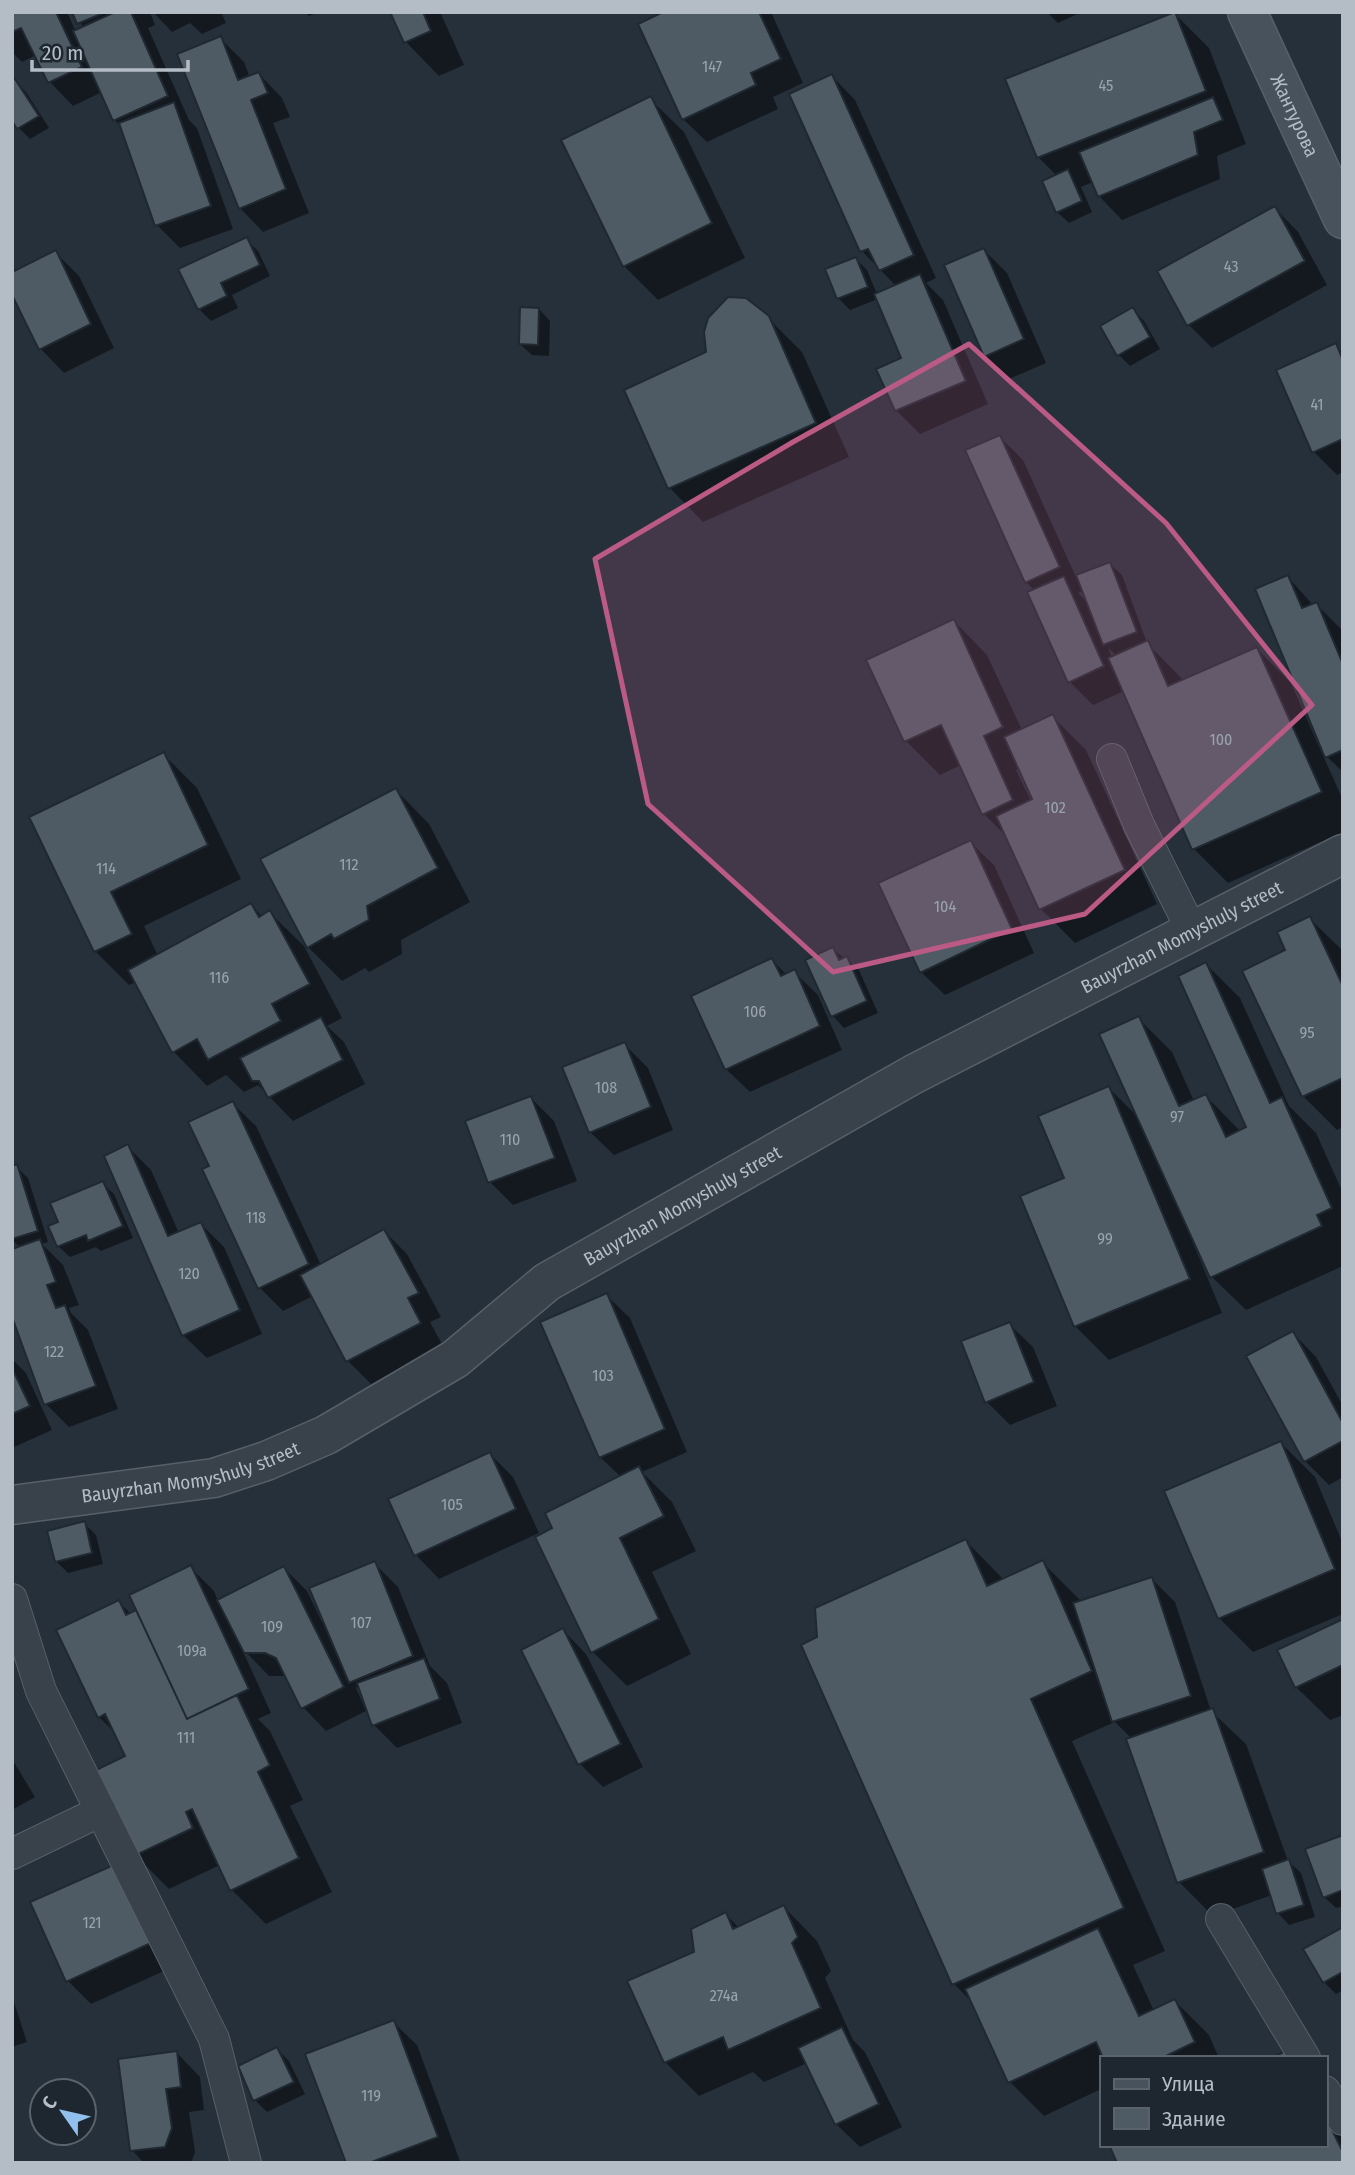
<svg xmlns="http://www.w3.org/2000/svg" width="1355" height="2175" viewBox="0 0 1355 2175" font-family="'Fira Sans Condensed',sans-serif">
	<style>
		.shadow { fill: #0007; fill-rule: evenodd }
		.building { fill: #4e5b65; stroke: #202931; stroke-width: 2 }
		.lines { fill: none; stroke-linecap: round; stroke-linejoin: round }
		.lane-casing { stroke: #576068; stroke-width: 32 }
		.street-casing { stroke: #576068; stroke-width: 41 }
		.secondary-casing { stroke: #576068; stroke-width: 41 }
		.lane { stroke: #39424b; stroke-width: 30 }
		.street { stroke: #39424b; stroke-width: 38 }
		.secondary { stroke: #47525d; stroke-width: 38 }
		.marked { fill: #bc5a86; fill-opacity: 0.2; stroke: #bc5a86; stroke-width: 5; stroke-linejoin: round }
		.labels { text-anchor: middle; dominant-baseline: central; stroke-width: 5; stroke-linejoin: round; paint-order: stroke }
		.number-label { font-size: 16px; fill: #9aa4ae }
		.street-label { font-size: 19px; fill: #b4bdc6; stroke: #1e272f }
	</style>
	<rect width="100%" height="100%" fill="#25303a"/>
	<path class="shadow" d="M12 12H67L76 32 84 28 72 12H150L155 25 148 28 189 120 197 128 233 229 180 248 157 225 123 128 114 120 102 92 73 106 50 82 36 55 22 62 12 52Z
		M153 12H221L226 23 202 34 190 23 172 32Z
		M305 12H319L309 16Z
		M392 12H440L464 65 439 76 406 42Z
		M667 12H771L803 83 773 97 778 109 707 142 683 119Z
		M1047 12H1082L1058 23Z
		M1175 14 1209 48 1246 144 1217 156 1220 179 1122 220 1099 196 1093 182 1081 187 1092 212 1069 223 1057 212V176L1038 157Z
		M220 38 244 62 250 78 259 74 282 98 290 117 273 123 309 213 263 232 240 208Z
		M832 76 855 100 936 278 926 283 943 300 988 404 920 434 896 410 904 359 878 299 850 310 838 298 856 259 867 270 877 294 896 286 862 251 791 95Z
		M15 81 26 92 49 128 30 139 19 128Z
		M650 99 684 132 745 258 658 300 624 266Z
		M1275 208 1298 232 1327 285 1212 348 1189 325Z
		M246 239 258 251 270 276 232 295 238 308 211 321 199 309Z
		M984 250 1007 273 1046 363 1009 379 985 356Z
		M55 252 79 276 114 348 64 373 41 349 12 291Z
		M728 299 767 317 802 352 849 457 703 522 670 488 708 353 706 333 715 310Z
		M539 309 550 321 549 356 532 355 520 344Z
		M1133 309 1144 321 1160 349 1130 366 1118 354Z
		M1335 346 1343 353V472L1337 475 1314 452Z
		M1000 437 1023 460 1076 577 1110 564 1122 575 1147 643 1184 681 1257 649 1291 683 1320 749 1323 748 1288 577 1313 605 1316 604 1340 628 1343 635V772L1321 751 1343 800V832L1228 883 1194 849 1124 691 1093 705 1070 682 1035 591 1026 582ZM1084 590 1089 604 1078 593ZM1108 648 1117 656 1112 658Z
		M954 621 987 655 1022 730 1052 716 1086 750 1157 904 1075 943 1041 909 1009 839 984 814 961 765 940 775 906 741ZM1020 768 1034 799 1031 801 1016 770Z
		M163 754 197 788 241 879 144 926 158 956 251 905 263 917 270 913 304 946 342 1018 327 1026 344 1042 365 1084 293 1121 258 1085 244 1092 226 1075 207 1086 174 1052 136 982 129 985 95 951 31 818Z
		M396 790 429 824 470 902 401 940 402 954 369 972 365 968 342 981 308 947Z
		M970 842 994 865 1034 953 945 995 921 972Z
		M1309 918 1343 951V1127L1337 1130 1303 1096 1288 951Z
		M833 949 859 970 878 1013 844 1028 833 1016Z
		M772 960 787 975 794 972 818 995 842 1050 750 1092 726 1069Z
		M1206 964 1240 998 1289 1106 1316 1133 1343 1193V1266L1246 1310 1212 1277 1197 1244 1194 1245 1222 1313 1109 1360 1075 1326 1066 1179 1109 1088 1140 1119 1138 1018 1172 1052 1194 1101 1206 1096 1241 1132 1249 1128Z
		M624 1044 648 1068 673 1130 614 1155 590 1132Z
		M531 1098 554 1121 577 1181 513 1205 490 1182Z
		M232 1103 256 1126 321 1265 384 1231 407 1254 441 1317 430 1322 443 1346 371 1384 348 1361 313 1296 283 1311 260 1288 211 1166Z
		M128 1147 151 1170 179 1233 201 1224 224 1247 262 1334 207 1358 183 1335Z
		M16 1166 28 1178 48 1242 42 1244 63 1265 79 1305 69 1308 71 1313 88 1330 118 1409 69 1427 46 1404 18 1327 12 1322V1251L21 1248 12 1240V1167Z
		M102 1183 114 1194 133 1238 101 1251 96 1247 70 1257 58 1246 60 1223Z
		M606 1295 630 1318 687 1452 642 1472 672 1502 696 1551 652 1572 691 1654 627 1686 593 1652 555 1529 621 1477 600 1457Z
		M1009 1324 1033 1347 1057 1406 1010 1425 987 1402Z
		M1293 1333 1316 1357 1343 1406V1477L1329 1485 1305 1461Z
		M12 1359 26 1373 52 1430 12 1448Z
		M1281 1443 1315 1477 1343 1544V1614L1253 1652 1219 1618Z
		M490 1454 513 1477 539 1533 439 1579 416 1555 390 1500Z
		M84 1523 96 1535 103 1564 68 1573 56 1561Z
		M966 1541 1004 1580 1042 1562 1082 1602 1152 1579 1175 1602 1211 1711 1246 1744 1288 1861 1301 1873 1315 1917 1289 1925 1278 1913 1272 1895 1213 1916 1179 1882 1132 1739 1115 1722 1072 1741 1165 1951 1133 1965 1154 2011 1175 2001 1209 2035 1219 2058H1101V2089L1044 2116 1010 2082 974 2004 954 1984 818 1638Z
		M374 1563 398 1587 430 1666 447 1683 462 1723 397 1748 374 1725 368 1710 326 1731 303 1707 287 1676H269L241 1647 271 1713 258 1719 270 1731 303 1800 290 1806 332 1892 266 1924 232 1890 220 1865 169 1889 135 1855 127 1757 117 1735 99 1717 58 1631 119 1602 131 1614 136 1612 141 1618 190 1567 214 1591 218 1601 284 1568 307 1591 322 1622ZM355 1686 363 1694 368 1709 366 1710Z
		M1343 1621V1715L1330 1720 1296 1687Z
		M563 1630 586 1654 643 1767 603 1787 580 1764Z
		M12 1759 35 1797 12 1810Z
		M1343 1836V1906L1336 1908 1324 1897Z
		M118 1865 175 1966 91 2004 68 1981Z
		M784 1907 817 1941 831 1971 825 1978 853 2040 865 2052 902 2127 860 2147 836 2124 807 2063 764 2082 753 2072 699 2096 665 2062 696 1953 726 1914 739 1928Z
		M1343 1929V1990L1336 1994 1324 1982Z
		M12 1996 27 2042 12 2047Z
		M393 2022 417 2045 460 2161 347 2163Z
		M277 2049 289 2061 305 2094 267 2112 255 2100Z
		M177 2053 200 2077 204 2110 189 2112 195 2152 191 2163H144L132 2150Z
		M1325 2084 1343 2111V2163L1325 2145Z"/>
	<path class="building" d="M12 12H56L82 67 48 83 21 28 12 32Z
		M72 12H106L77 24Z
		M115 12H131L168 96 113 121 73 31Z
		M390 12H423L431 31 404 43Z
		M663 12H759L781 59 751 73 756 85 682 120 638 24Z
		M1175 12 1206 91 1037 158 1005 79Z
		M221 36 238 80 259 72 268 93 251 100 286 189 239 209 177 54Z
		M832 74 914 255 879 271 868 249 860 252 789 94Z
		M15 79 39 116 17 129 12 121V80Z
		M651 96 712 223 623 267 561 140Z
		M1213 97 1223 120 1194 132 1198 155 1098 197 1079 152Z
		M174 102 211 206 155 226 119 123Z
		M1068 169 1082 201 1056 213 1042 181Z
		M1275 206 1305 261 1187 326 1157 271Z
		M247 237 260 265 221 283 227 296 198 310 178 269Z
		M984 248 1024 339 984 357 944 265Z
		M56 250 91 324 39 350 12 295V272Z
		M856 257 868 287 837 299 825 269Z
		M920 274 966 381 895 411 876 369 901 358 874 294Z
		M728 297 746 298 769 316 816 423 668 489 624 390 706 352 704 332 708 318Z
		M520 307 539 308 538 345 519 344Z
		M1133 307 1150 337 1117 356 1100 326Z
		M1336 343 1343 360V439L1312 453 1276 370Z
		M1000 435 1060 567 1025 583 965 450Z
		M1110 562 1137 632 1103 645 1076 575Z
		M1288 575 1302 608 1317 602 1343 664V750L1325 758 1255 589Z
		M1064 576 1104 666 1068 683 1027 592Z
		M954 619 1003 727 984 736 1013 800 982 815 941 725 904 742 866 660Z
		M1148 640 1168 686 1257 647 1322 792 1192 850 1108 658Z
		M1053 714 1125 870 1039 910 996 816 1032 799 1004 737Z
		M164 752 208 845 111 892 132 934 94 952 29 817Z
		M396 788 438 868 367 906 369 920 334 939 331 934 307 948 260 859Z
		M971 840 1012 929 920 973 878 883Z
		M251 903 259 917 270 910 310 984 272 1004 281 1021 208 1060 197 1039 172 1053 128 970Z
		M1310 916 1343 986V1078L1302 1097 1242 971 1285 950 1277 932Z
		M833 947 839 960 847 956 867 1001 831 1017 805 960Z
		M772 958 781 976 795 969 820 1026 725 1070 691 996Z
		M1206 962 1270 1103 1282 1097 1332 1208 1317 1215 1322 1226 1210 1278 1099 1034 1139 1016 1179 1106 1206 1094 1226 1137 1246 1127 1178 976Z
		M321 1017 343 1060 268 1098 259 1081H252L240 1058Z
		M625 1042 651 1107 589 1133 562 1067Z
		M1109 1086 1190 1279 1074 1327 1020 1196 1064 1178 1038 1116Z
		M531 1096 555 1158 488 1183 465 1121Z
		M233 1101 309 1264 258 1289 202 1169 209 1166 188 1122Z
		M128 1144 168 1236 201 1222 240 1310 182 1336 104 1156Z
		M17 1164 38 1231 12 1239V1166Z
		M103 1181 123 1226 88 1241 86 1235 57 1247 48 1226 58 1222 50 1203Z
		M384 1229 419 1293 408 1298 421 1323 346 1362 300 1275Z
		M40 1239 56 1282 47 1285 56 1308 65 1305 96 1386 44 1405 12 1317V1249Z
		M607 1293 665 1429 599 1458 540 1322Z
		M1010 1322 1034 1382 985 1403 961 1341Z
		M1293 1331 1343 1423V1441L1304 1462 1246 1356Z
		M12 1368 30 1406 12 1414Z
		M1281 1441 1335 1569 1218 1619 1164 1491Z
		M490 1452 516 1509 414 1556 388 1499Z
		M639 1466 664 1516 620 1538 659 1619 591 1653 535 1537 552 1528 545 1513Z
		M85 1521 92 1553 55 1562 47 1531Z
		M966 1539 987 1586 1043 1560 1092 1671 1031 1699 1124 1908 952 1985 801 1645 817 1637 815 1608Z
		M375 1561 413 1656 349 1683 309 1588Z
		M191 1565 249 1689 187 1719 129 1595Z
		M284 1566 344 1687 301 1709 276 1658 265 1653H244L217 1600Z
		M1152 1577 1191 1696 1112 1722 1073 1603Z
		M119 1600 126 1615 136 1610 187 1719 237 1695 270 1765 258 1772 299 1858 230 1891 192 1809 186 1812 193 1828 134 1856 94 1771 125 1756 105 1714 98 1718 56 1630Z
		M1343 1619V1665L1295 1688 1277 1650Z
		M563 1628 621 1744 578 1765 521 1650Z
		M424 1658 440 1699 372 1726 357 1683Z
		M1213 1708 1264 1852 1177 1883 1126 1739Z
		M1343 1835V1890L1323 1898 1305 1849Z
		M1289 1859 1304 1905 1276 1914 1262 1869Z
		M118 1863 153 1942 66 1982 30 1902Z
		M784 1905 798 1937 792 1943 821 2008 728 2050 723 2037 664 2063 627 1981 694 1952 691 1929 726 1912 733 1929Z
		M1343 1927V1972L1323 1983 1303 1949Z
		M1098 1928 1139 2016 1175 1999 1195 2042 1162 2058H1103L1096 2042 1008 2083 965 1989Z
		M394 2020 438 2137 369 2163H346L305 2054Z
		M842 2027 879 2104 835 2125 798 2048Z
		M277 2047 294 2082 253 2101 238 2066Z
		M1291 2048 1296 2058H1272Z
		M177 2051 181 2087 166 2089 172 2128 165 2147 130 2151 118 2059Z
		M1325 2116 1343 2152V2163H1117L1109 2145H1325Z"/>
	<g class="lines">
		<defs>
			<path id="lane" d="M1112 759 1139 825 1192 931
				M12 1599 41 1691 214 2039 246 2163
				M12 1854 101 1811
				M1221 1919 1305 2058
				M1325 2091 1343 2120"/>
			<g id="street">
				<path id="s1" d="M12 1505 214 1478 266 1461 326 1435 455 1359 547 1282 914 1074 1343 854"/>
			</g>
			<g id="secondary">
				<path id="s2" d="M1247 12 1343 219"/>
			</g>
		</defs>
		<use href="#lane" class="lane-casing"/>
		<use href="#street" class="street-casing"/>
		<use href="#secondary" class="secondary-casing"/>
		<use href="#lane" class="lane"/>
		<use href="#street" class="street"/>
		<use href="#secondary" class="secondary"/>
	</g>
	<path class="marked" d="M969 344 1166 523 1312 705 1085 914 833 972 648 804 595 559 793 442Z"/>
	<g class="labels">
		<g class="number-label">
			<text x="712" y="66">147</text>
			<text x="1106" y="85">45</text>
			<text x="1231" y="266">43</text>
			<text x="1317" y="404">41</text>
			<text x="1221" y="739">100</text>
			<text x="1055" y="807">102</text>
			<text x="349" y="864">112</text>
			<text x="106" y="868">114</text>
			<text x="945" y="906">104</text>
			<text x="219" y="977">116</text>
			<text x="755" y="1011">106</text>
			<text x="1307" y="1032">95</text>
			<text x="606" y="1087">108</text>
			<text x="1177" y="1116">97</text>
			<text x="510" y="1139">110</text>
			<text x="256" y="1217">118</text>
			<text x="1105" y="1238">99</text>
			<text x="189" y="1273">120</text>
			<text x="54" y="1351">122</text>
			<text x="603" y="1375">103</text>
			<text x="452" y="1504">105</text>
			<text x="361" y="1622">107</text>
			<text x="272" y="1626">109</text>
			<text x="192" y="1650">109а</text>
			<text x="186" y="1737">111</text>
			<text x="92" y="1922">121</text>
			<text x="724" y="1995">274а</text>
			<text x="371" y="2095">119</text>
		</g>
		<g class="street-label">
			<text stroke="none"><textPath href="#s2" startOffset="114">Жантурова</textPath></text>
			<text stroke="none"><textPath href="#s1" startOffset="1316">Bauyrzhan Momyshuly street</textPath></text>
			<text stroke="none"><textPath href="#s1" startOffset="749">Bauyrzhan Momyshuly street</textPath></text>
			<text stroke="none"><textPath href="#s1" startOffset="182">Bauyrzhan Momyshuly street</textPath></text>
		</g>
	</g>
	<rect width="1355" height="2175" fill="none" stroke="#b4bdc6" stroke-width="28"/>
	<rect x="1100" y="2056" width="228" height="91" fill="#1e272f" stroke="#5a636b" stroke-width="2"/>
	<rect x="1114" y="2079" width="35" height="10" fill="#47525d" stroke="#5a636b" stroke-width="2"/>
	<text x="1162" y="2091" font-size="21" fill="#b4bdc6">Улица</text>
	<rect x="1114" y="2108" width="35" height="21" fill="#4e5b65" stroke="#5a636b" stroke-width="2"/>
	<text x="1162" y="2126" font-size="21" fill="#b4bdc6">Здание</text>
	<g transform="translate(63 2112) rotate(304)"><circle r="33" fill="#1e272f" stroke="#5a636b" stroke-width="2"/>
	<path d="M0-5L12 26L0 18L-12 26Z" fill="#91bfee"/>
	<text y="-10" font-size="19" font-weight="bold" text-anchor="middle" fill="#b4bdc6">С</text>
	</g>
	<path d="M32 60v10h156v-10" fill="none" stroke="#b4bdc6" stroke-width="3.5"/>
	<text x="42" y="60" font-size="21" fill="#b4bdc6" stroke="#1e272f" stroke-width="5" paint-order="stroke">20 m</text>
</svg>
